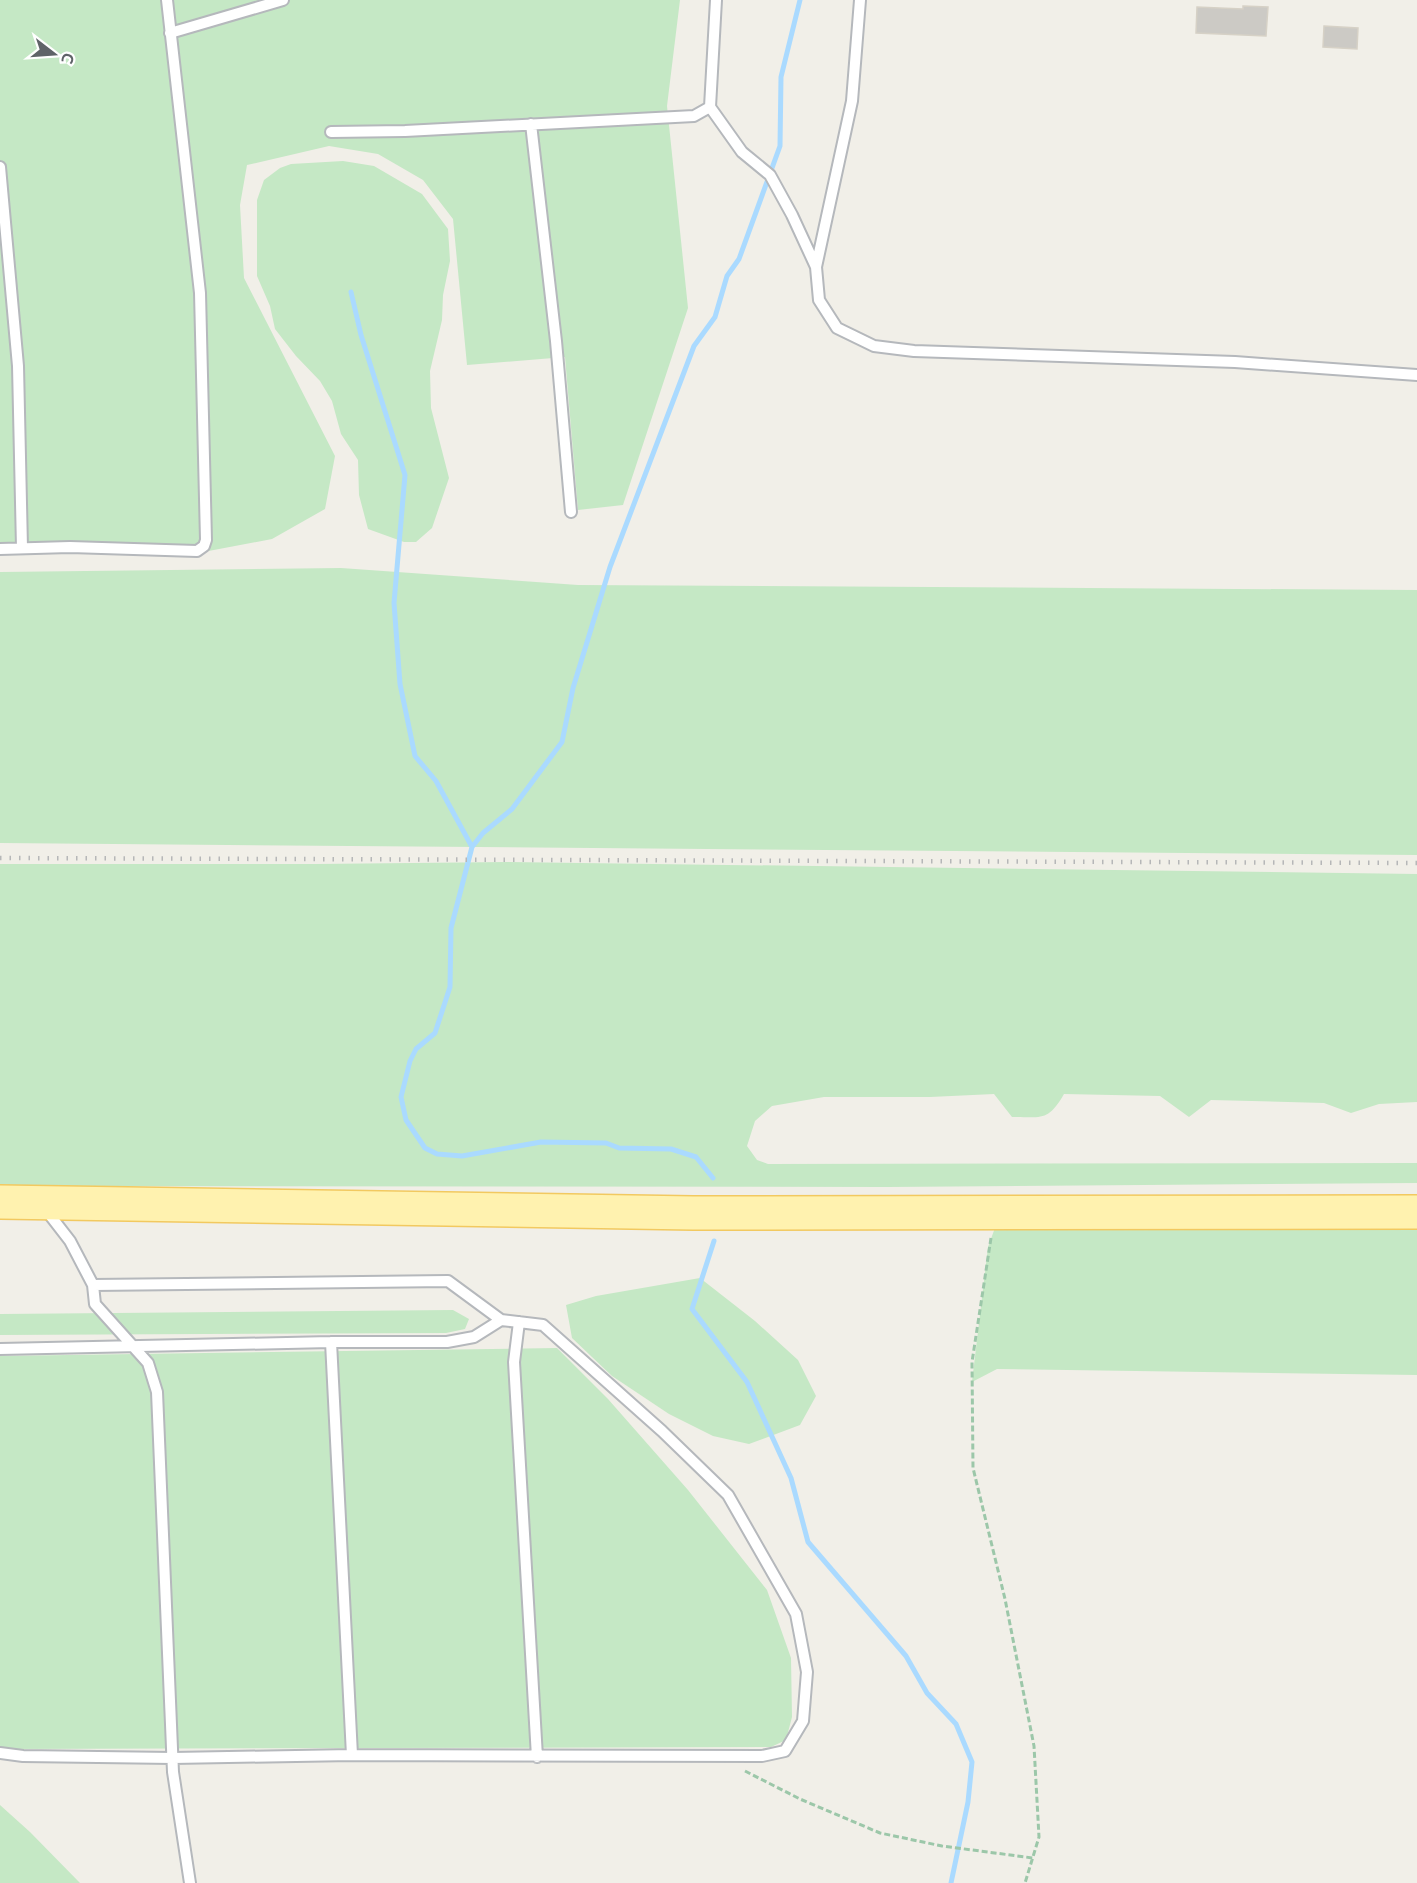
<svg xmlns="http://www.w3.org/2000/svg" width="1417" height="1883" viewBox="0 0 1417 1883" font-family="Ubuntu,sans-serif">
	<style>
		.green { fill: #c5e8c5 }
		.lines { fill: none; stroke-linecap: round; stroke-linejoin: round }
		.stream { stroke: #aadaff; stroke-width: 5 }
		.building { fill: #cccac5; stroke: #d6d1c6; stroke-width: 1.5 }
		.service-casing { stroke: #b5b8bc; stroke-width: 14 }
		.primary-casing { stroke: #f2c960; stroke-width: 36 }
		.path { stroke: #9cc7a9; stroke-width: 3; stroke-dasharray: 6 3; stroke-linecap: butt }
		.service { stroke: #fff; stroke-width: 10 }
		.primary { stroke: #fff2af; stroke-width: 33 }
		.rail { stroke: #b6b7b8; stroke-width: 4.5; stroke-dasharray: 1.5 8; stroke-linecap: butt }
	</style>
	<rect width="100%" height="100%" fill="#f1efe8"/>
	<path class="green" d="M0 0H680L667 106 688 308 623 505 578 510 565 357 467 365 453 219 423 180 378 154 329 146 247 165 240 205 244 278 335 456 325 509 272 539 198 553 0 550Z
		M343 161 374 166 422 194 448 229 450 261 443 295 442 320 430 371 431 408 449 478 432 528 416 542H404L368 529 359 495 358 460 341 434 332 401 320 381 296 356 275 329 270 306 257 276V200L264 180 280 168 291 164Z
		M341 568 578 585 1417 590V855L0 843V572Z
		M508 862 1417 874V1102L1379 1104 1351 1113 1324 1103 1211 1100 1189 1117 1160 1096 1064 1094C1048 1122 1041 1117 1012 1117L994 1094 930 1097H824L772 1106 755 1121 747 1146 757 1160 768 1164 1417 1163V1183L887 1187 0 1186V864H316Z
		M1417 1222V1375L997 1369 972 1382 988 1247 996 1225Z
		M700 1278 755 1321 798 1360 816 1396 800 1425 749 1444 713 1436 669 1414 612 1376 572 1338 566 1305 596 1296Z
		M453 1310 469 1319 465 1329 446 1333 0 1335V1314Z
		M557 1348 608 1399 688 1490 767 1590 791 1658 792 1717 786 1740 771 1747 8 1749 0 1747V1356Z
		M0 1805 30 1832 80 1883H0Z"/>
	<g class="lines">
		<path class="stream" d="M351 292 361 335 405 475 394 603 400 684 415 756 436 781 472 847
			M713 1178 696 1157 671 1149 619 1148 606 1143 541 1142 462 1156 437 1154 425 1148 406 1120 401 1097 410 1061 416 1049 435 1033 450 987 451 928 472 847 483 833 512 809 562 742 573 688 610 567 694 346 715 317 727 276 739 259 780 146 781 77 800 0
			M714 1241 692 1309 747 1382 791 1478 808 1542 906 1656 927 1693 956 1724 972 1762 968 1802 951 1883"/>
	</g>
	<path class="building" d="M1243 6 1268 7 1266 36 1196 33 1197 7 1243 9Z
		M1324 26 1358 28 1357 49 1323 47Z"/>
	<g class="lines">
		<defs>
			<path id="service" d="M716 0 710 107 742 152 770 175 792 215 816 267
				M860 0 852 101 816 267 819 300 837 328 874 346 914 351 1235 362 1417 375
				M170 33 283 0
				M531 124 556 341 571 512
				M331 132 405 131 694 116 710 107
				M0 167 18 366 22 548
				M0 549 70 547 197 551 204 546 206 540 200 293 167 0
				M46 1210 70 1241 93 1285 95 1304 148 1363 157 1392 173 1772 190 1883
				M93 1285 448 1281 501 1320 543 1325 662 1431 728 1495 796 1614 807 1672 803 1721 785 1751 762 1756 352 1755
				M519 1322 514 1362 537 1757
				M0 1349 331 1342H447L474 1337 501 1320
				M0 1753 23 1756 173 1758 352 1755 331 1342"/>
			<path id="primary" d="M0 1202 693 1213 1417 1212"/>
		</defs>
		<use href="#service" class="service-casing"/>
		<use href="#primary" class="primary-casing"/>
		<path class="path" d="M991 1238 972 1362 973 1468 1005 1599 1034 1746 1039 1837 1025 1883
			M745 1771 800 1799 880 1833 942 1846 1033 1858"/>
		<use href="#service" class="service"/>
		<use href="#primary" class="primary"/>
		<path class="rail" d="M0 858 1417 863"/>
	</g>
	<g transform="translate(54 54) rotate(107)" stroke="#ffffff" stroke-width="4.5" paint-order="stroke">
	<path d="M0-4.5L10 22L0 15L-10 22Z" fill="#5f6368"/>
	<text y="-9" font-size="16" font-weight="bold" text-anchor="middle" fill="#5f6368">С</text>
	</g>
</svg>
